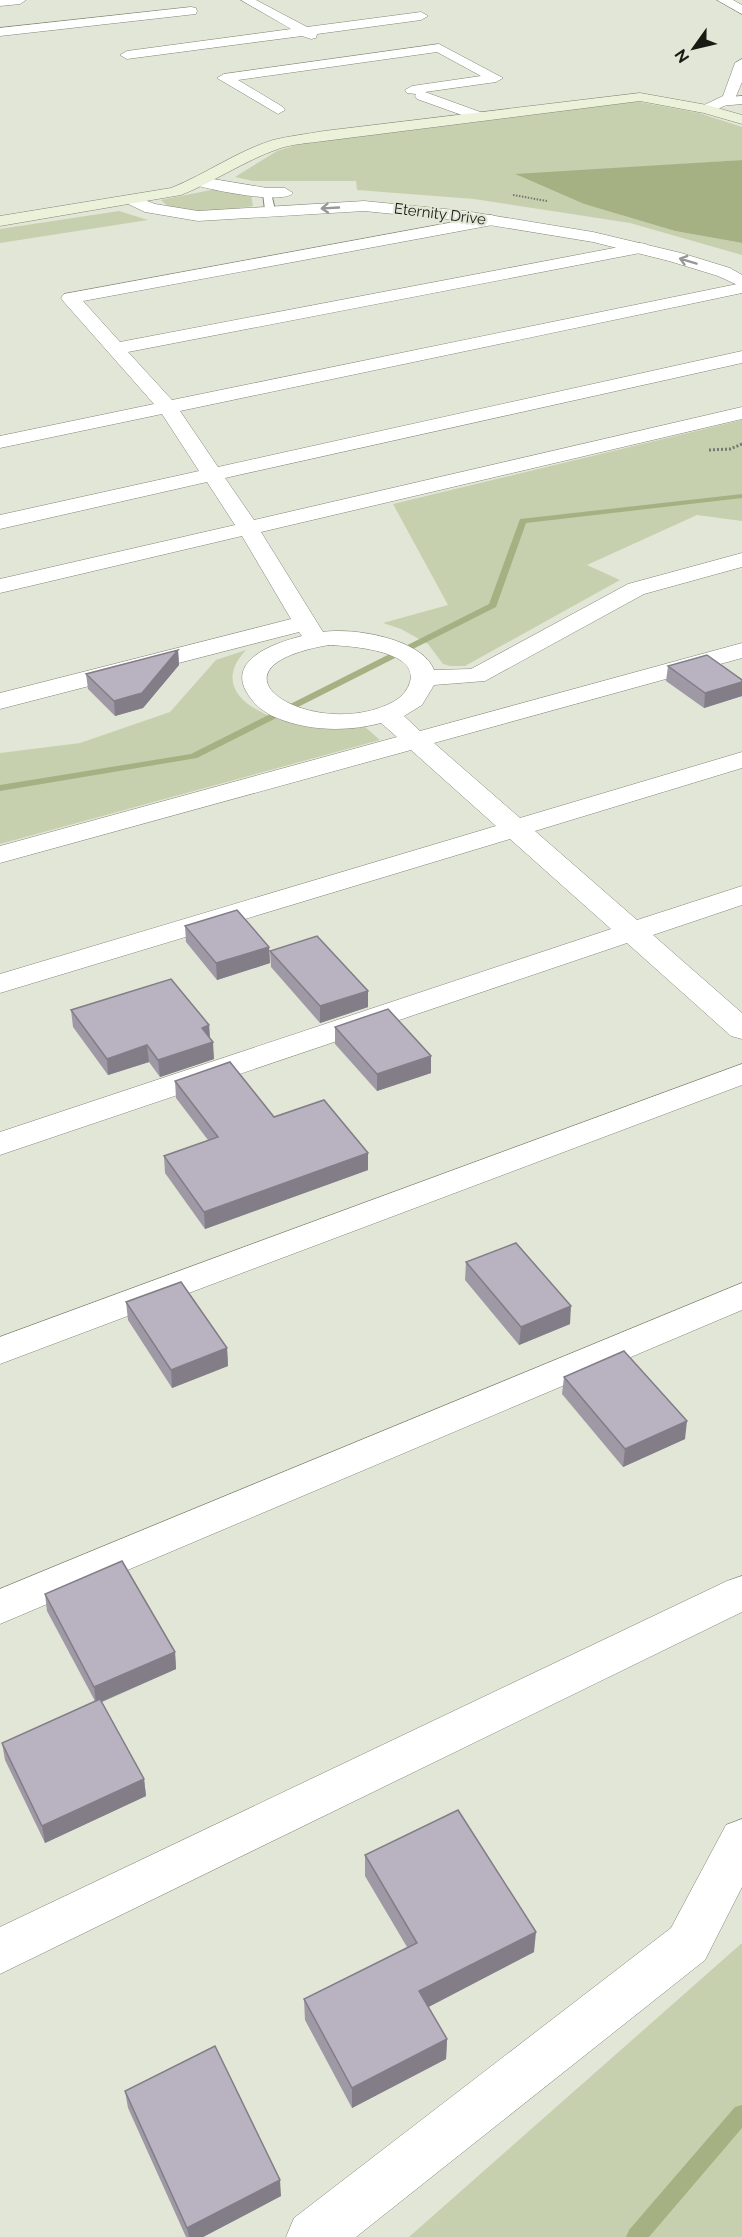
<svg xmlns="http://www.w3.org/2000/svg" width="742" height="2237" viewBox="0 0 742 2237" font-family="Raleway,sans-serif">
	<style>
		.green { fill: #c7d0ae }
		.water { fill: #a5b182 }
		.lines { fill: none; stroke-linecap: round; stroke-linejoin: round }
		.stream { fill: #a5b182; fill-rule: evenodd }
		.service-casing { stroke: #828677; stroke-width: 2 }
		.minor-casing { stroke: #828677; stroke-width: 1 }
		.tertiary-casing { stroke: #828677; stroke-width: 1 }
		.secondary-casing { stroke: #828677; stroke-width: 1 }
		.path-far1 { stroke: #76796f; stroke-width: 2; stroke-dasharray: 1.5 1.5; stroke-linecap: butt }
		.path { stroke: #76796f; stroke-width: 3; stroke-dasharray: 2 2; stroke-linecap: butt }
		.service { fill: #fff; fill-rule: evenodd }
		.minor { fill: #fff; fill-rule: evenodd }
		.tertiary { fill: #fff; fill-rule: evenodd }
		.secondary { fill: #ecf1d9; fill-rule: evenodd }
		.wall { fill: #9f99a6 }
		.shaded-wall { fill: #827d87 }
		.building { fill: #b9b2c1; stroke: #827d87; stroke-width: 1.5 }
		.oneway { stroke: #979895 }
		.labels { text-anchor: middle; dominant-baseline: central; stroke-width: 4.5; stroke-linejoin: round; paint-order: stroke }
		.far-street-label { font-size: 15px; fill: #181a14; stroke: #e2e6d6 }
	</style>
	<rect width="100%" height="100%" fill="#e2e6d6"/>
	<path class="green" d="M634 101 699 113 742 127V160L517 175 584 204 675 231 742 243V255L630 223 474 199 357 190 356 181H253L235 177 277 151 303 143Z
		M221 188 251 195 253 206C230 209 178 220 161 200Z
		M119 211 148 220 0 243V229Z
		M742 420V521L697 515 587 565 620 580 465 666H450L443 664 428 644 401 629 383 623 448 605 393 504Z
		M246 650C205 694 267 720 305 726 325 729 345 729 365 727L380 740 0 844V753L80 743 170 712 216 660Z
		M742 1943V2237H409Z"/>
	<path class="water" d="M742 160V243L675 231 584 204 515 174Z"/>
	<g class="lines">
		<path class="stream" d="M742 494V498L526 523 496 607 197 758 0 791V785L191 754 489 604 520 519Z
			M742 2105V2128L649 2237H626L629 2230 735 2107Z"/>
		<defs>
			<path id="service" d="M267 190 271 193 275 210 270 213 265 210 263 193Z"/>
			<path id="minor" d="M0 0H26L20 4 0 6Z
				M241 0H256L307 27 421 12 428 16 421 20 317 34 316 38 311 39 302 36 127 59 120 55 127 51 291 29Z
				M191 7 196 8 197 11 196 14 0 36V28Z
				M439 44 503 78 496 82 425 92 483 113 485 116 483 119H473L417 99 415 96 416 94 407 93 405 90 412 86 481 76 437 52 238 80 283 107 285 110 278 114 217 78 224 74Z
				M742 96V104L720 106 713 102 720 98Z
				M492 215 500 220 498 224 83 301 120 342 640 243 646 244 649 248 646 252 640 253 128 352 172 400 742 283V293L180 411 218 467 742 351V363L225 478 254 520 742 407V419L261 532 323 632C353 627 423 639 434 670L471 669 628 584 742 553V567L644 594 485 681 434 685 422 705 404 716 420 731 742 643V658L434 743 520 818 742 752V768L535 831 637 920 742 886V905L653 935 742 1013V1039L731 1036 627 943 0 1155V1132L611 929 510 839 0 993V974L496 826 411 750 0 863V846L397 737 381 723C347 732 309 731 277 718 263 712 253 704 246 691 228 658 278 642 302 636L299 632 0 709V693L291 619 242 536 0 593V579L235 525 207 482 0 529V515L199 471 162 414 0 448V436L154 404 64 302 61 298 64 294ZM329 645C349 646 419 650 410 682 405 698 391 704 376 709 299 733 200 667 329 645Z
				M742 1064V1085L0 1364V1337Z
				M742 1283V1310L0 1624V1589Z
				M742 1576V1612L0 1974V1927L727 1581Z
				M742 1819V1887L705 1960 356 2237H286L294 2218 671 1928 726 1825Z"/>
			<path id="tertiary" d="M717 0H733L742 5V14Z
				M742 59V82L734 101 712 112H702L700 109 702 106 723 96 735 63Z
				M201 177 267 188H285L293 193C283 205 212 190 195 185L193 182 195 179Z
				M132 195 155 204 198 211 364 201 465 211 593 232 681 253 730 268 742 275V287L718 276 669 261 593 242 465 221 364 211 198 221 145 212 126 203 124 200Z"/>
			<path id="secondary" d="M640 93 707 105 742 115V124L704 113 640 101 324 141C309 143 292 144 278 149 244 161 214 182 181 195L0 226V216L171 188C206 174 237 151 273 140 289 136 307 134 324 131Z"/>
		</defs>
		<use href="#service" class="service-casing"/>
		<use href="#minor" class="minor-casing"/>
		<use href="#tertiary" class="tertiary-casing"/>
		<use href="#secondary" class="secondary-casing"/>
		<path class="path-far1" d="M513 195 547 201"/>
		<path class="path" d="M709 450 730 449 742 444"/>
		<use href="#service" class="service"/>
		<use href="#minor" class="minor"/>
		<use href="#tertiary" class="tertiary"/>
		<use href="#secondary" class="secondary"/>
	</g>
	<path class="wall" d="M178 650 179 665 143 708 115 716 88 689 86 674Z
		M668 666 742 696 704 708 666 681Z
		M185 926 269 947 270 963 217 980 186 942Z
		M270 951 368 991V1007L320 1023 271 967Z
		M71 1010 209 1025 210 1038 214 1059 160 1077 149 1062 108 1075 73 1027Z
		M335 1027 431 1073 377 1091 335 1044Z
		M175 1081 274 1117 368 1170 205 1229 165 1173 164 1156 208 1140 176 1098Z
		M466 1262 570 1324 519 1345 465 1280Z
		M126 1302 227 1348 228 1366 172 1388 128 1320Z
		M564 1377 685 1439 623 1467 562 1394Z
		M45 1594 175 1652 176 1669 102 1702 144 1779 146 1796 45 1843 5 1760 2 1743 95 1701 47 1611Z
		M365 1855 534 1952 428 2007 447 2039 446 2059 352 2108 305 2020 304 1999 407 1947 365 1876Z
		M125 2091 281 2196 203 2237H186L128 2108Z"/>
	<path class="shaded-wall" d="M178 650 179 665 143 708 115 716 114 701Z
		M742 682V696L704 708 705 693Z
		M269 947 270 963 217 980 216 963Z
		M368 991V1007L320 1023V1006Z
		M209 1025 210 1042 202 1028Z
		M213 1042 214 1059 160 1077 158 1060Z
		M147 1045 149 1062 108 1075 107 1059Z
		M431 1056V1073L377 1091V1074Z
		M368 1153V1170L205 1229 204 1212Z
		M571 1306 570 1324 519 1345 521 1327Z
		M227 1348 228 1366 172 1388 171 1370Z
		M687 1421 685 1439 623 1467 625 1449Z
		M175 1652 176 1669 96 1704 94 1687Z
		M144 1779 146 1796 45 1843 42 1826Z
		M536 1932 534 1952 419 2012V1991Z
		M447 2039 446 2059 352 2108V2088Z
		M280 2180 281 2196 203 2237H189L187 2228Z"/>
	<path class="building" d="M178 650 142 693 114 701 86 674Z
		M707 655 742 680V682L705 693 668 666Z
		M237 910 269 947 216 963 185 926Z
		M317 936 368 991 320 1006 270 951Z
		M171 979 209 1025 202 1028 213 1042 158 1060 147 1045 107 1059 71 1010Z
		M388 1009 431 1056 377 1074 335 1027Z
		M230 1062 274 1117 324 1100 368 1153 204 1212 164 1156 218 1137 175 1081Z
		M516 1243 571 1306 521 1327 466 1262Z
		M181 1282 227 1348 171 1370 126 1302Z
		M624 1351 687 1421 625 1449 564 1377Z
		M122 1561 175 1652 94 1687 45 1594Z
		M100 1699 144 1779 42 1826 2 1743Z
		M458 1810 536 1932 419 1991 447 2039 352 2088 304 1999 417 1943 365 1855Z
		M215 2046 280 2180 187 2228 125 2091Z"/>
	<defs><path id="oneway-shaft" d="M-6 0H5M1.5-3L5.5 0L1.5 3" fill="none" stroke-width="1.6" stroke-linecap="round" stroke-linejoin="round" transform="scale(1.5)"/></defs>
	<g class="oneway">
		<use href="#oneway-shaft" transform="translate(330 208) rotate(177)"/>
		<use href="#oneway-shaft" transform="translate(688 261) rotate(-163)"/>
	</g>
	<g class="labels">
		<g class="far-street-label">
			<text transform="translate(440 214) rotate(7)">Eternity Drive</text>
		</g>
	</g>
	<g transform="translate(694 48) rotate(236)" stroke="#e2e6d6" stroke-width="4.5" paint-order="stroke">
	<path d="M0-4.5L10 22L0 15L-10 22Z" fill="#181a14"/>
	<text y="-9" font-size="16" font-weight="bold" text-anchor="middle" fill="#181a14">N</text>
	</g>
</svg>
